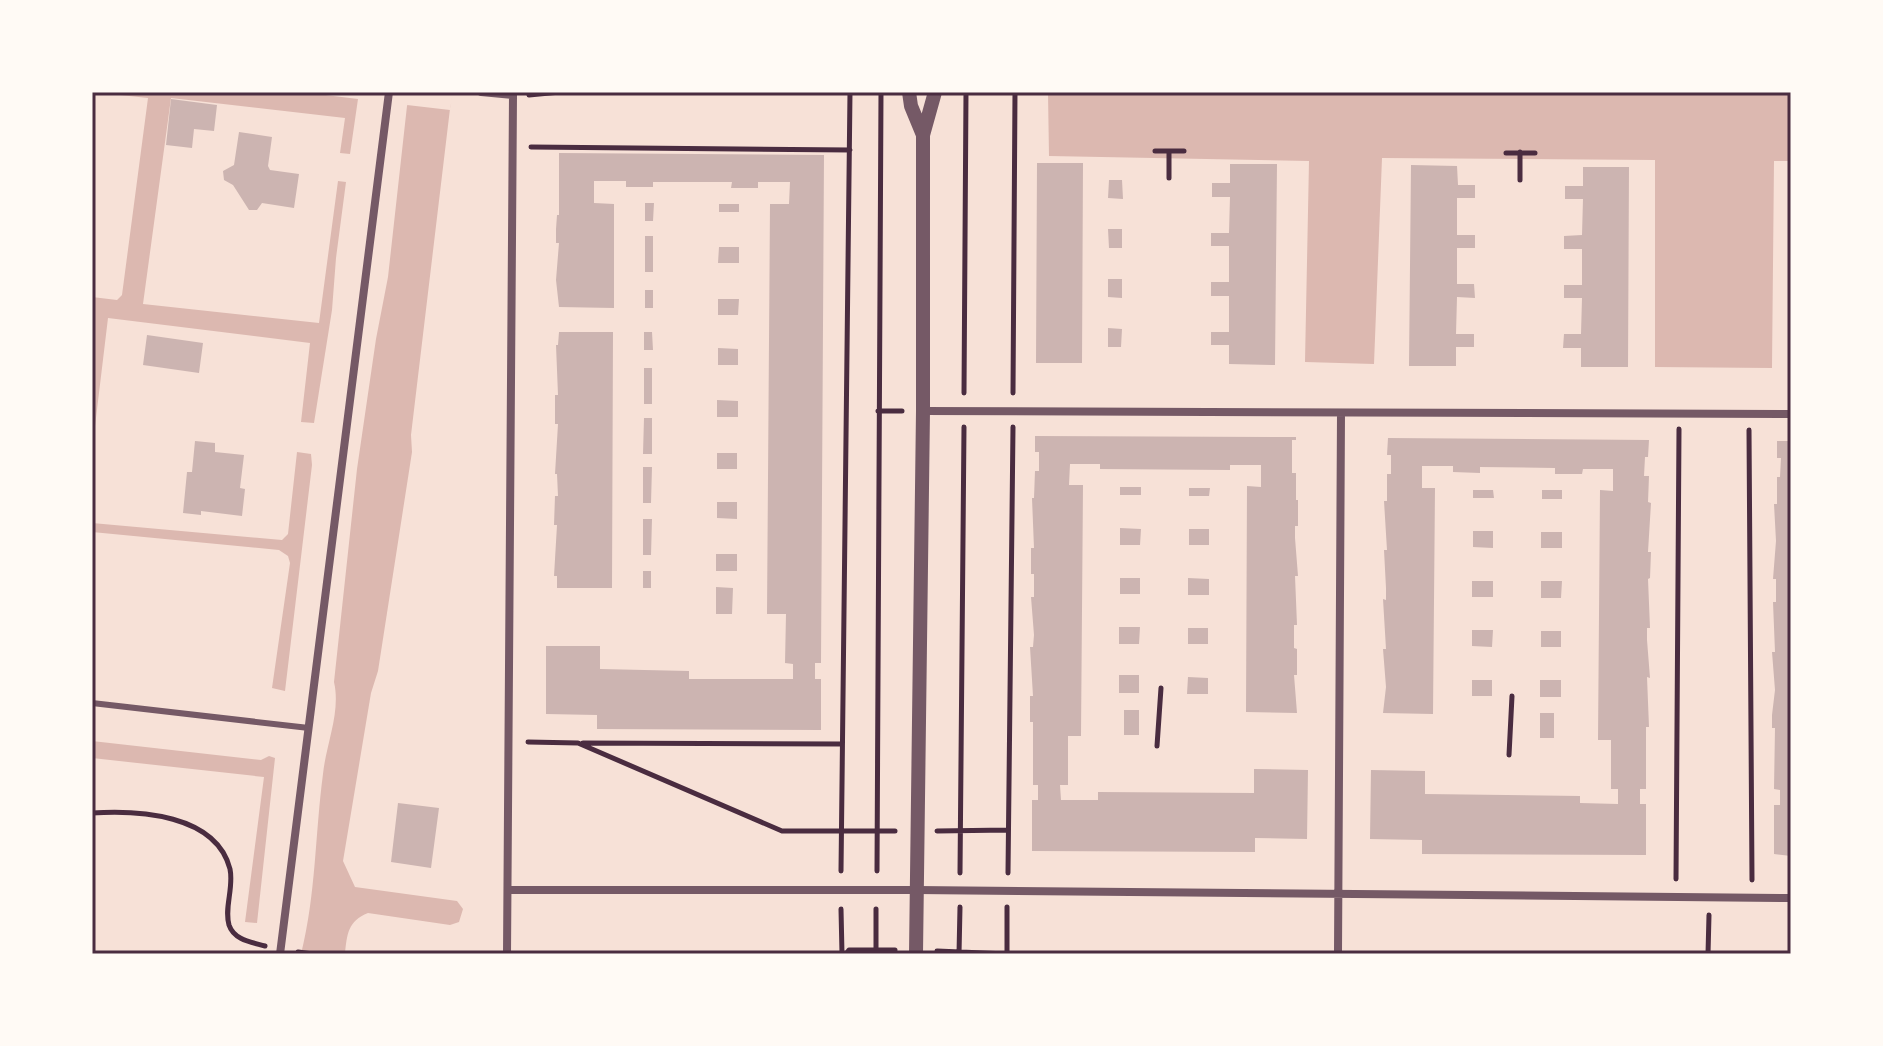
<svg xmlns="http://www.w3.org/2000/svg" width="1883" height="1046" viewBox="0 0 1883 1046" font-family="Raleway,sans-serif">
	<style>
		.water { fill: #dcb8b0 }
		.pier { fill: #f7e1d7 }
		.building { fill: #ccb4b1 }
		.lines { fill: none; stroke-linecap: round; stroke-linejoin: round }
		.path { stroke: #4a2c40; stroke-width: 5 }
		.service { stroke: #755966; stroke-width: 6 }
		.minor { stroke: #755966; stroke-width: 8 }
		.tertiary { stroke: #755966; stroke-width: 14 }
		.neatline { fill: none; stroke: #4a2c40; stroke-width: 3 }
	</style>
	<rect width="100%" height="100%" fill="#f7e1d7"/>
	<path class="water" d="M92 92H301L358 99 350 154 340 153 345 118 171 98 143 304 319 323 338 181 346 182 336 258 332 310 314 423 301 422 310 343 108 318 92 451V297L117 300 122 295 148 98Z
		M452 92 411 435 412 452 378 671 371 693 343 861 355 887 457 901 463 909 459 922 450 925 368 913C348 921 347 934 345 954H301C316 895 315 834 323 774 326 744 341 712 334 682L357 469 376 339 388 277 407 106 409 100Z
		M1791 92V161H1774L1772 368 1655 367V160L1382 158 1374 364 1305 362 1309 161 1049 156 1048 93Z
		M297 452 311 454 312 465 285 691 272 688 290 563 288 556 279 550 92 532V523L282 540 288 534Z
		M92 741 261 760 269 756 275 758 257 923 245 922 264 777 92 758Z"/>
	<path class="pier" d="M409 92H453L450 110 407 105Z"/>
	<path class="building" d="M171 99 217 105 214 131 194 129 192 148 166 145Z
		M239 132 272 137 268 166 270 170 299 174 294 208 262 203 257 210H249L233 185 224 180 223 171 234 165Z
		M559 153 824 155 821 663H815V679H821V730L597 729V715L546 714V646H600V669L689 671V679H793V664L785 663 786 614H767L770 204H789L790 182H758V188H731L732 182H653V187H626V181H594V203L614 204V308L559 307 556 280 559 243H556V229L557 215H559Z
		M1037 163H1083L1082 363H1036Z
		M1230 164H1277L1275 365 1229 364V345H1211V332H1229V296H1211V282H1229V246H1211V233H1229L1230 197H1212V183H1230Z
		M1411 165 1457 166 1458 185H1475V198H1457V235H1475V248H1457V284H1474L1475 298 1457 297 1456 334H1474V347H1456V366H1409Z
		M1583 167H1629L1628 367H1581V348H1563L1564 334H1581L1582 298H1564V285H1582V249H1564V236L1582 235 1583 199H1565V186H1583Z
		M1109 180H1122L1123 199 1108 198Z
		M645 203H654L653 221H645Z
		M719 204H739V212H719Z
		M1108 229H1122V248H1109Z
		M645 236H653V272H645Z
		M719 247H739V263H718Z
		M1108 279H1122V298L1108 297Z
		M645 290H653V308H645Z
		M718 299H739L738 315H718Z
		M1108 328 1122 329 1121 347H1108Z
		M559 332H613L612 588H557V576H554L557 525H554L555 496H558L557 474H555L558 424H555V395H558L556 345H558Z
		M644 332H652L653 350H644Z
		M147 335 203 343 199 373 143 365Z
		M718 348 738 349V365H718Z
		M644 368H652V404H644Z
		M717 400 738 401V417H717Z
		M644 418H652V454H643Z
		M1035 436 1296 437V440H1292V473H1296V500H1298V526H1295V538L1298 576H1295L1297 625H1294V648L1297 649V675H1294L1297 713 1246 712 1247 486 1261 487V465H1230V470L1100 469V464H1070L1069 485H1083L1081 736H1068V785H1060L1061 800H1098V792L1254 793V769L1308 770 1307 839 1255 838V852L1032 851V800H1038V785H1033V722H1030V696H1033L1030 647H1033L1034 635 1031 597H1034V574H1031V548H1034L1032 498H1034L1035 471H1039V452H1035Z
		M1388 438 1649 440 1648 457H1645L1644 476H1649L1648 502 1651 503 1648 552H1651L1650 578 1648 579 1650 628H1647V640L1650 678 1647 677 1649 727H1646V789H1640V804H1646V855L1422 854V840L1370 839 1371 770 1425 771V794L1580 796V803L1618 804V789H1611V740H1598L1600 490 1613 491V469H1583L1582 474H1555V468L1480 467V473L1453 472V466H1422V488H1435L1433 714 1383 713 1386 687 1383 649H1386L1383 599 1386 600V588L1384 550H1387L1384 501H1387V474H1391V455H1387Z
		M195 441 215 443V452L244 455 240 488 245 489 242 516 201 511V515L183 513 187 472H192Z
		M1777 441H1791V856L1774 854V805H1780V790L1774 789 1775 728H1772V715L1775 690 1772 652H1775L1773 602H1776V579H1773L1776 541 1774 504H1777V477H1780L1781 458H1777Z
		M717 453H737V469H717Z
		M643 467H652L651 503H643Z
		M1120 487H1141V495H1120Z
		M1189 488H1210L1209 496H1189Z
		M1473 490H1493L1494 498H1473Z
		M1542 490H1562V499H1542Z
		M717 502H737V519L717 518Z
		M643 519H652L651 555H643Z
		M1120 528 1141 529 1140 545H1120Z
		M1189 529H1209V545H1189Z
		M1473 531H1493V548L1473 547Z
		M1541 532H1562V548H1541Z
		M716 554H737V571H716Z
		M643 571H651V588H643Z
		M1120 578H1140V594H1120Z
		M1188 578 1209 579V595H1188Z
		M1472 581H1493V597H1472Z
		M1541 581H1562L1561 598H1541Z
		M716 587 733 588 732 614H716Z
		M1119 627H1140L1139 644H1119Z
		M1188 628H1208V644H1188Z
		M1472 630H1493L1492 647 1472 646Z
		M1541 631H1561V647H1541Z
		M1119 675H1139V693H1119Z
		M1188 677 1208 678V694H1187Z
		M1472 680H1492V696H1472Z
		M1540 680H1561V697H1540Z
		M1124 710H1139V735H1124Z
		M1540 713H1554V738H1540Z
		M398 803 439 808 431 868 391 862Z"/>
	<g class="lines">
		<path class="path" d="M529 95 560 92
			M531 147 850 150
			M1155 151H1184
			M1506 153H1535
			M1169 178V151
			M1520 180V152
			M964 393 966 92
			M1013 393 1015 92
			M878 411H902
			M1749 430 1752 880
			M528 742 578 743 782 831H895
			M583 743 841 744
			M1157 746 1161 688
			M1509 755 1512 696
			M92 813C138 810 216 814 230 869 234 888 224 907 229 925 234 940 251 942 265 946
			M937 831 1008 830
			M841 871 850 92
			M877 871 881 92
			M960 873 964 427
			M1008 873 1013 427
			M1676 879 1679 429
			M841 909 842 954
			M937 951 1007 954
			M298 952 313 954
			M846 954 849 950H895
			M876 954V909
			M959 954 960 907
			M1007 954V907
			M1708 954 1709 915"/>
		<path class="service" d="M92 703 309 728"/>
		<path class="minor" d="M481 92 513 95 507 954
			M923 411 1791 414
			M508 890H917L1791 898
			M280 954 389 92
			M1338 954 1341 414"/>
		<path class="tertiary" d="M909 92 911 106 923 135
			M916 954 923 411V135L935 92"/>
	</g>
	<rect width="1883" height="1046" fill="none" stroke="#fffaf5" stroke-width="188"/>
	<rect x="94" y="94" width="1695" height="858" class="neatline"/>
</svg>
